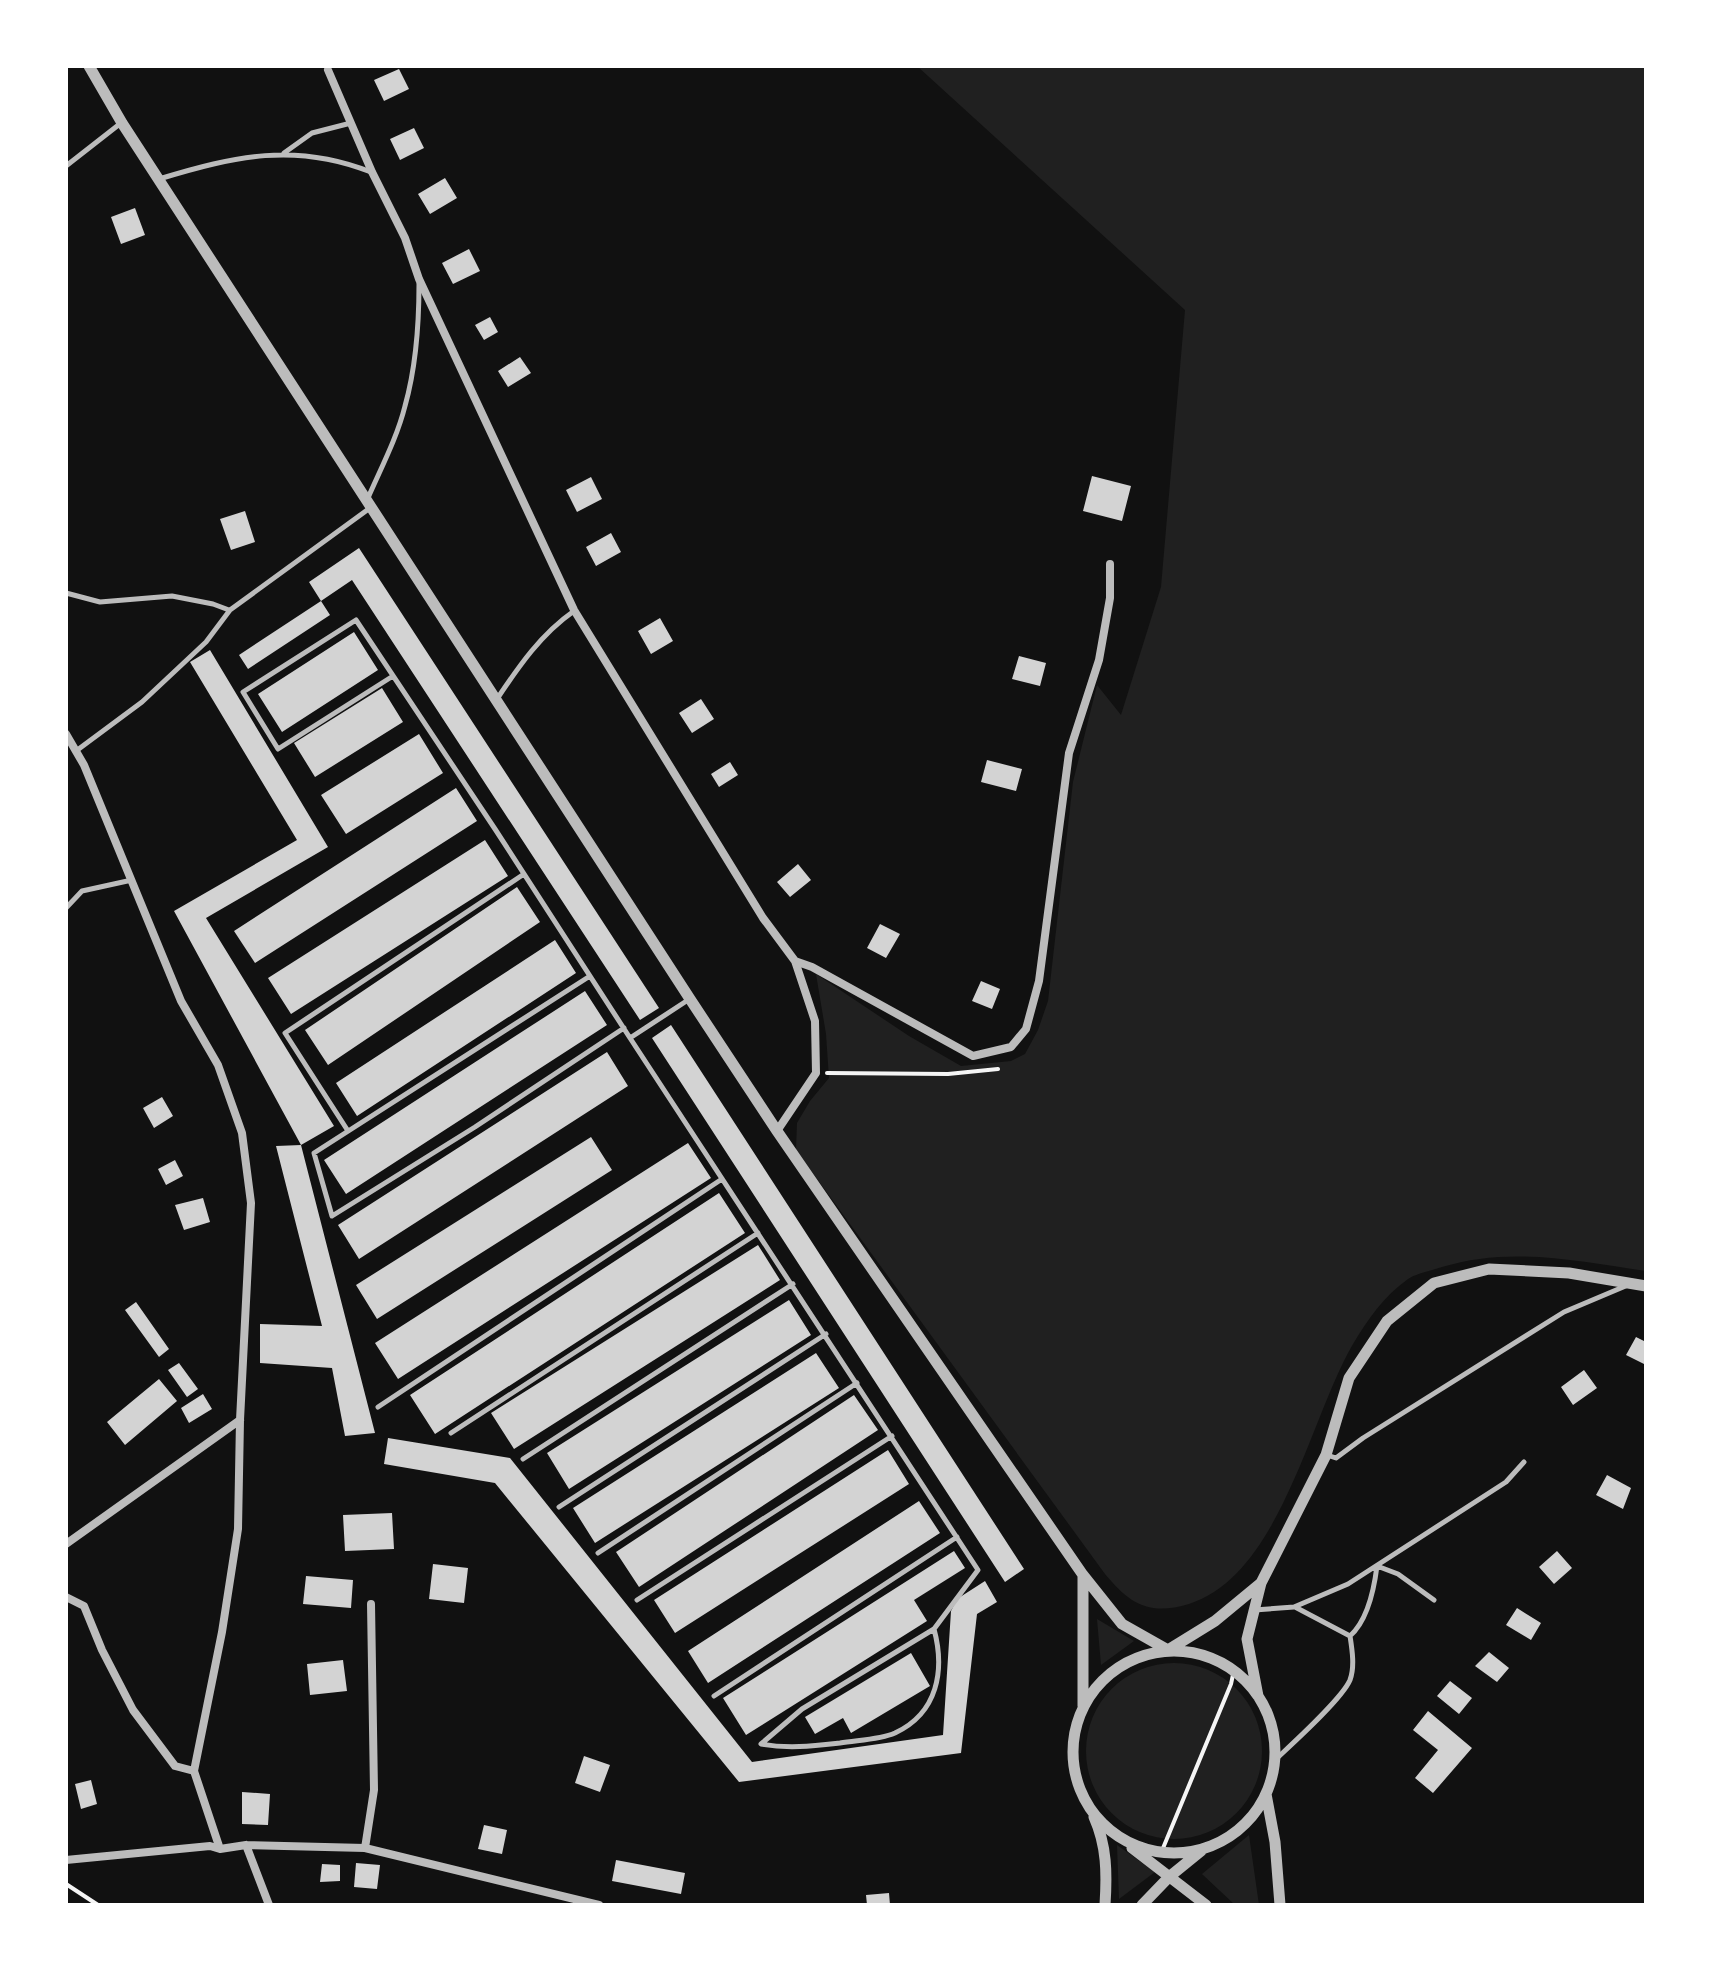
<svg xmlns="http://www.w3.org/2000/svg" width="1712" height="1971" viewBox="0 0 1712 1971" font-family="Roboto,sans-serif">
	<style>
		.green { fill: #202020 }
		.building { fill: #d3d3d3 }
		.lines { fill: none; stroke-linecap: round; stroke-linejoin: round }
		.path { stroke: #f5f5f5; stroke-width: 4 }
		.service { stroke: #bcbcbc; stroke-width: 5 }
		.minor { stroke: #bcbcbc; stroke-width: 8 }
		.tertiary { stroke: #bcbcbc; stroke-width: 11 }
	</style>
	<rect width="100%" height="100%" fill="#111"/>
	<path class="green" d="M917 66H1646V1271C1577 1261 1510 1246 1442 1267 1431 1271 1417 1273 1408 1279 1384 1296 1368 1319 1353 1344 1309 1420 1280 1575 1189 1604 1149 1616 1130 1604 1105 1574L796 1150 797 1123 810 1101 829 1078 826 1034 816 974 909 1036 961 1066 1011 1061 1025 1054 1038 1030 1048 1001 1073 782 1097 685 1121 715 1161 587 1185 310Z
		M1097 1619 1134 1641 1101 1665Z
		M1086 1751a88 88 0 1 1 176 0a88 88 0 1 1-176 0Z
		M1249 1835 1259 1905H1235L1202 1874Z
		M1117 1845 1155 1872 1119 1899Z"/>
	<path class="building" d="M399 69 409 89 384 101 374 80Z
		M414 128 424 148 400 160 390 139Z
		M445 178 457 198 430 214 418 194Z
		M135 208 145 235 121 244 111 217Z
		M469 249 480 271 453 284 442 263Z
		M490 317 498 332 484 340 475 325Z
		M520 357 531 373 508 387 498 371Z
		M1092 476 1131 486 1122 521 1083 511Z
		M591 477 602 499 577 512 566 490Z
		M245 511 255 542 231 550 220 519Z
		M611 533 621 552 596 566 586 547Z
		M359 548 659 1008 640 1020 352 580 321 601 330 615 248 669 239 655 321 601 309 582Z
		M660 618 673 641 651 654 638 631Z
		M354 632 378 670 282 732 258 694Z
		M210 650 328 847 206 918 334 1126 301 1145 174 911 297 840 190 662Z
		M1019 656 1046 663 1040 686 1012 679Z
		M382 688 403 722 315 777 294 743Z
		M701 699 714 719 692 733 679 713Z
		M419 734 443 773 346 834 321 795Z
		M987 760 1022 769 1016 791 981 782Z
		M730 762 738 775 719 787 711 774Z
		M456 788 477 821 255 963 234 931Z
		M485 840 508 876 291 1014 268 978Z
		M798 864 811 880 790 897 777 882Z
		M517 887 540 922 328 1065 305 1030Z
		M880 924 900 934 886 958 867 948Z
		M555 940 576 973 357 1116 336 1083Z
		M981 981 1000 989 992 1009 972 1001Z
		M585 991 607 1025 346 1194 324 1160Z
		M671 1025 1024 1569 1005 1582 652 1038Z
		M607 1052 628 1086 359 1259 338 1225Z
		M162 1097 173 1116 154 1128 143 1108Z
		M591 1137 612 1170 377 1319 356 1285Z
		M688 1143 711 1178 398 1379 375 1343Z
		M301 1145 375 1433 345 1436 332 1368 260 1363V1324L322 1326 276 1146Z
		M175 1160 183 1176 166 1185 158 1169Z
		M719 1193 745 1233 435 1434 410 1395Z
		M203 1198 210 1222 184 1230 175 1205Z
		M758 1245 780 1280 514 1449 491 1413Z
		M789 1300 811 1335 569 1489 547 1453Z
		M136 1302 169 1349 159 1357 125 1310Z
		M1636 1337 1646 1342V1365L1626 1355Z
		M816 1353 839 1388 595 1543 573 1508Z
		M179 1363 198 1389 187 1397 168 1370Z
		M1584 1370 1597 1388 1573 1405 1561 1387Z
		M159 1379 177 1401 125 1445 107 1422Z
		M203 1394 212 1409 189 1423 181 1408Z
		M854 1395 878 1430 639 1587 616 1552Z
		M388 1438 510 1458 752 1762 943 1735 951 1611 957 1599 985 1581 997 1602 977 1614 961 1753 739 1782 495 1483 384 1464Z
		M888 1450 909 1484 675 1633 654 1600Z
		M1607 1475 1631 1488 1623 1509 1596 1495Z
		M919 1501 940 1533 708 1683 688 1651Z
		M392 1513 394 1549 345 1551 343 1515Z
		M954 1551 965 1568 914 1600 927 1621 746 1735 723 1698Z
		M1557 1551 1572 1568 1554 1584 1539 1567Z
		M433 1564 468 1568 464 1603 429 1599Z
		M306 1576 353 1580 351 1608 303 1604Z
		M1517 1608 1541 1623 1531 1640 1506 1625Z
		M1489 1652 1509 1668 1497 1682 1475 1666Z
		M911 1653 930 1686 851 1733 843 1718 815 1734 805 1717Z
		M343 1660 347 1691 310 1695 307 1664Z
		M1450 1681 1472 1698 1459 1714 1437 1696Z
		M1428 1711 1472 1748 1433 1793 1415 1778 1438 1750 1413 1730Z
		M584 1756 610 1765 600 1792 575 1783Z
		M91 1780 97 1804 81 1809 75 1784Z
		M242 1792 270 1794 268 1825 242 1824Z
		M484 1825 507 1830 502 1854 478 1849Z
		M616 1860 685 1873 681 1894 612 1881Z
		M356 1863 380 1865 377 1889 354 1887Z
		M322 1864 340 1865V1881L320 1882Z
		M889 1893 890 1905H867L866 1895Z"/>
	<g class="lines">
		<path class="path" d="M827 1073 948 1074 998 1069
			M1161 1853 1231 1684 1234 1670
			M66 1884 98 1905"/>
		<path class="service" d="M284 153 312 133 351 123
			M66 166 121 123
			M159 179C235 156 295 142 371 172
			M368 498C381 468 397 438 405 406 416 367 419 325 419 284
			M66 593 100 602 172 596 213 604 229 610
			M393 676 278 749 243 692 356 620 495 829 630 1038 688 1000
			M497 699C519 666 541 634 574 611
			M76 751 142 702 206 642 230 610 370 508
			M66 908 82 891 132 880
			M590 976 314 1153 332 1216 475 1127 624 1028
			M630 1038 978 1570 934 1629 802 1709 761 1744C788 1749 813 1746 840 1743 857 1740 879 1740 895 1733 938 1713 945 1670 934 1629
			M348 1131 285 1033 524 874
			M378 1407 722 1179
			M451 1433 758 1233
			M1327 1455 1336 1458 1363 1438 1564 1312 1628 1285
			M523 1459 793 1284
			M559 1507 826 1334
			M598 1553 857 1383
			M637 1600 892 1436
			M1254 1610 1294 1607 1348 1584 1506 1482 1524 1462
			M1350 1636C1368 1620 1374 1590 1377 1566L1398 1574 1434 1600
			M714 1696 957 1537
			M1275 1760C1292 1744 1342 1699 1350 1680 1355 1667 1352 1649 1350 1636L1295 1607"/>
		<path class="minor" d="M328 70 372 172 405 238 419 279 574 610 763 918 795 961 812 967 973 1056 1011 1047 1026 1029 1039 981 1069 753 1099 660 1110 598V564
			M66 734 84 765 181 1001 218 1065 242 1133 251 1203 240 1420 238 1529 222 1632 194 1771
			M777 1131 816 1073 815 1021 795 961
			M66 1544 240 1420
			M66 1597 84 1606 102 1650 133 1710 175 1766 194 1771 220 1849
			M246 1845 269 1905
			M365 1848 374 1790 371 1604
			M66 1860 210 1846 220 1849 246 1845 365 1848 599 1905"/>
		<path class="tertiary" d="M89 66 122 123 690 999 777 1131 1083 1575 1122 1624 1168 1650 1215 1621 1261 1583
			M1073 1752a101 101 0 1 1 202 0a101 101 0 1 1-202 0Z
			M1258 1696 1247 1639 1261 1583 1326 1455 1349 1378 1387 1321 1434 1283 1489 1269 1569 1273 1646 1286
			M1083 1706V1576
			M1266 1794 1275 1842 1280 1905
			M1094 1817C1107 1846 1107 1874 1105 1905
			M1132 1848 1206 1905
			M1142 1905 1169 1877 1201 1851"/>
	</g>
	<rect width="1712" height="1971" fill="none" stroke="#ffffff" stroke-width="136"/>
</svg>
